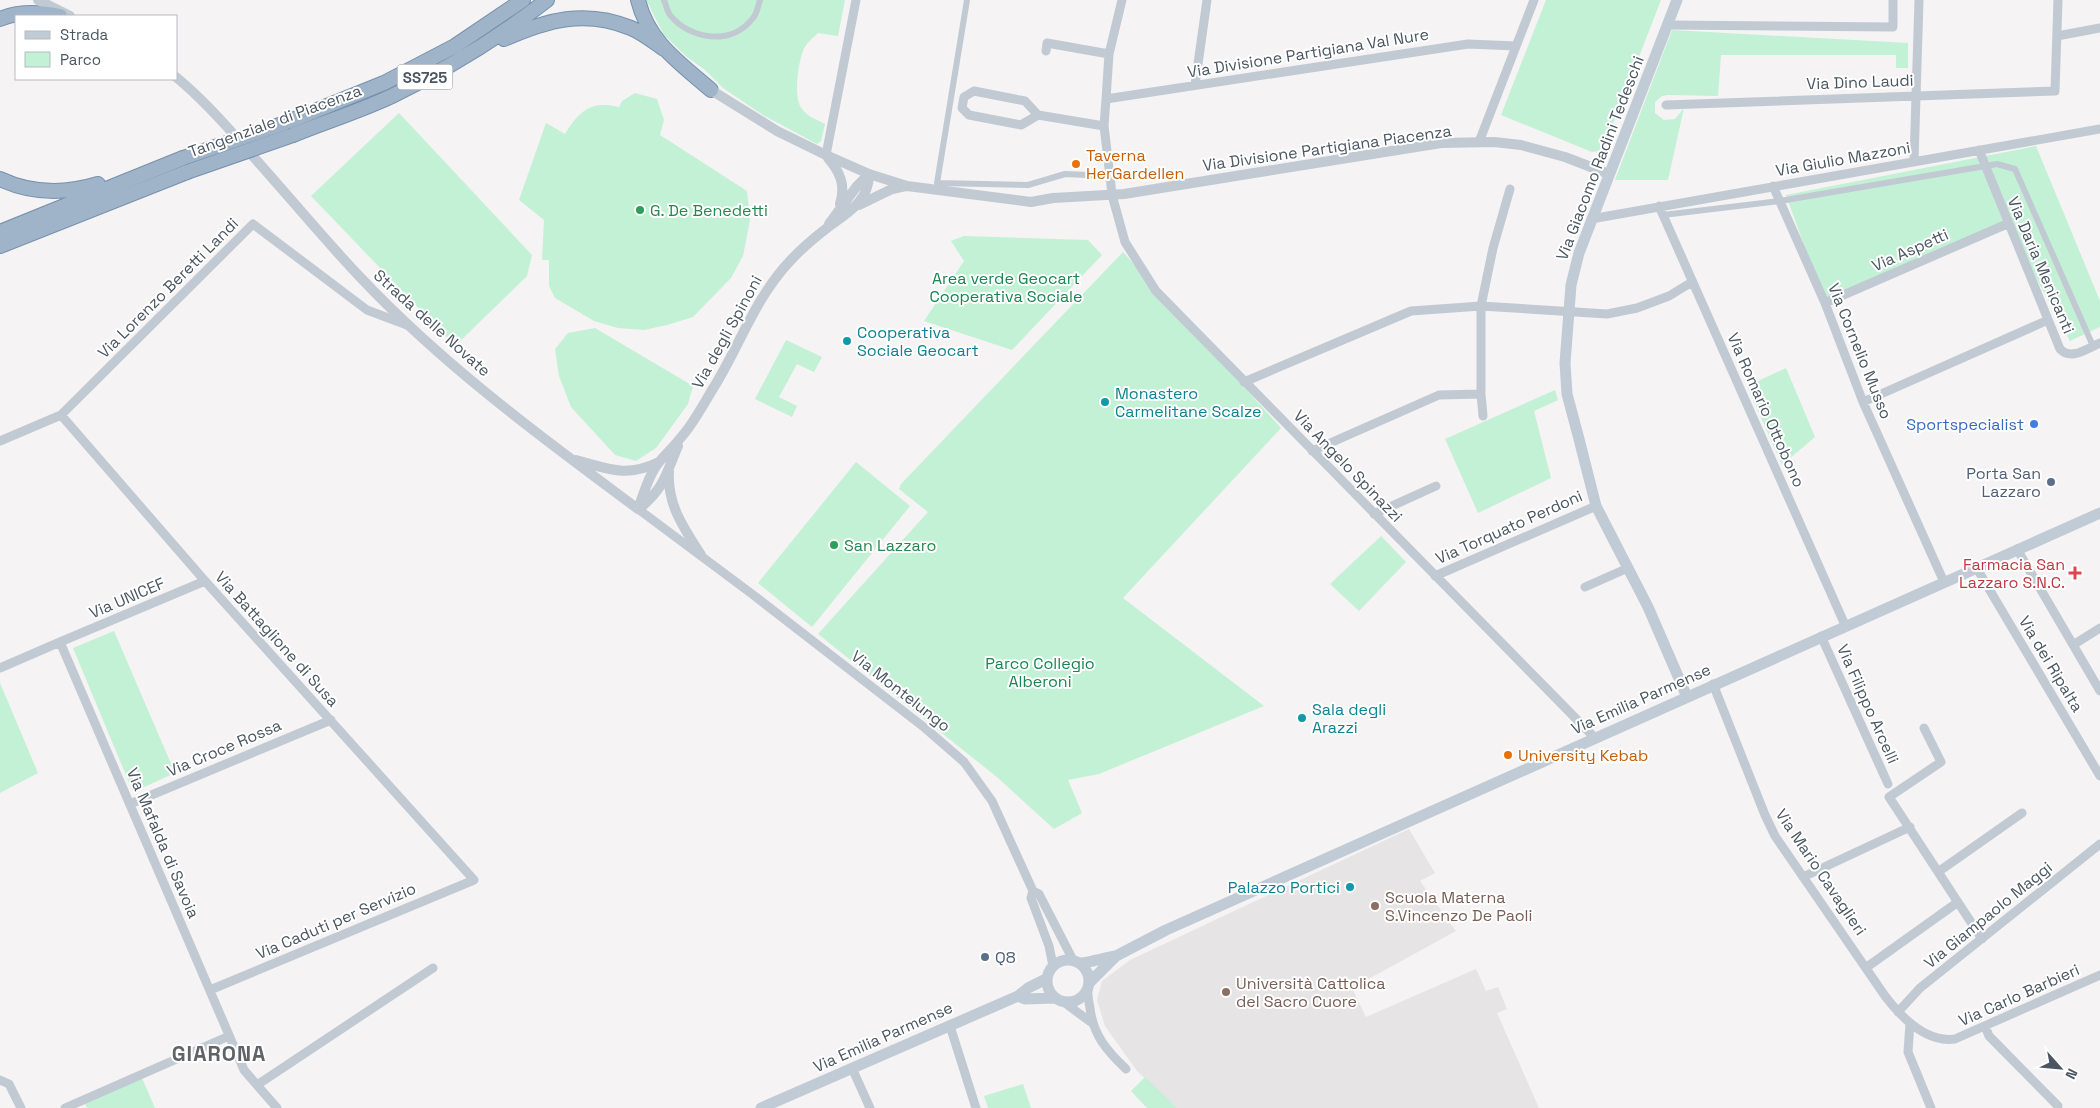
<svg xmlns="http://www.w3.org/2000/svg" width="2100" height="1108" viewBox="0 0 2100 1108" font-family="'Space Grotesk',sans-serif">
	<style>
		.education { fill: #e6e4e5 }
		.green { fill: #c3f1d5 }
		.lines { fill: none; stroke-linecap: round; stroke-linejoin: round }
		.trunk-casing { stroke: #7690ad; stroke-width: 16 }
		.pedestrian { stroke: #c1cad2; stroke-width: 6 }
		.minor { stroke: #c1cad2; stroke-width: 9 }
		.tertiary { stroke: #c1cad2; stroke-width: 10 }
		.secondary { stroke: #c1cbd6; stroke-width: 11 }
		.trunk { stroke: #9fb4c9; stroke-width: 14 }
		.trunk-bridge-casing { stroke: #7690ad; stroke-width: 16; stroke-linecap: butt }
		.trunk-bridge { stroke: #9fb4c9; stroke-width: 14 }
		.food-dot { fill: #e8710a; stroke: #fff; stroke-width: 2 }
		.leisure-dot { fill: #2e9e5b; stroke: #fff; stroke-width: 2 }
		.culture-dot { fill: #0f9aa8; stroke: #fff; stroke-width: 2 }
		.shop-dot { fill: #3f7fe0; stroke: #fff; stroke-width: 2 }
		.service-dot { fill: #5c6f8a; stroke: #fff; stroke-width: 2 }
		.health-dot { fill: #e0444e; stroke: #fff; stroke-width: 2 }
		.education-dot { fill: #8d6e63; stroke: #fff; stroke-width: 2 }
		.labels { text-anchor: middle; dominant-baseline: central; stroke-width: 4; stroke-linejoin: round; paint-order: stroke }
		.shield { fill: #fff; stroke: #808990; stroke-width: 1 }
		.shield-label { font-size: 15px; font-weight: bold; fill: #4a5661 }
		.street-label { font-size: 16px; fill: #4a5661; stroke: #fff }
		.food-label { font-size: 16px; fill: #c56008; stroke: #fff; text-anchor: start }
		.leisure-label { font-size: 16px; fill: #27864d; stroke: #fff; text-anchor: start }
		.park-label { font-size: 16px; fill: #17864f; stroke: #fff }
		.culture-label { font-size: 16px; fill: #0d838f; stroke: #fff; text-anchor: start }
		.shop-label { font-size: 16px; fill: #366cbe; stroke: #fff; text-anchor: end }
		.service-label { font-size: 16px; fill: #4e5e75; stroke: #fff; text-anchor: end }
		.health-label { font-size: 16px; fill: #be3a42; stroke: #fff; text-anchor: end }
		.education-label { font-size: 16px; fill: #785e54; stroke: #fff; text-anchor: start }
		.district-label { font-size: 21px; font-weight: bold; letter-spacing: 1px; fill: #5f6368; stroke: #fff }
	</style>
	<rect width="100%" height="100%" fill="#f5f3f3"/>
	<path class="education" d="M1409 829 1435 873 1420 881 1456 931 1352 988 1366 1017 1476 969 1486 991 1498 987 1507 1009 1497 1013 1539 1108H1177L1137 1071 1105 1026 1097 1000 1102 981 1130 960Z"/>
	<path class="green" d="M646 0H845L838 36 818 33C813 38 805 44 803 51 798 64 793 98 802 109 808 117 817 120 825 124L821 141 817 144 763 115 723 88 705 70 687 57 664 35Z
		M1546 0H1661L1604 147 1598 151 1592 152 1501 115Z
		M1672 30 1908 43V68H1896V55H1721L1718 96 1668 95 1662 96 1655 102V113L1664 120 1675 119 1684 108 1668 180H1615Z
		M635 93 657 99 664 120 660 135 747 191 750 220 743 256 731 278 693 317 667 325 644 330 618 328 594 321 555 298 549 286V260H542L544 220 519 200 546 123 565 134C579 111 591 100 619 107L622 101Z
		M399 113 532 255 527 276 455 346 311 196Z
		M2036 146 2100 301V327L2070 341 2007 224 1825 303 1786 195Z
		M964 236 1088 240 1102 255 1012 350 924 321 964 261 951 241Z
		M1123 252 1281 428 1123 598 1264 706 1099 774 1068 780 1082 813 1054 829 998 778 818 634 928 512 899 489 901 484Z
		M595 328 693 386 688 404 656 448 636 461 615 455 571 407 559 376 555 349 568 333Z
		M786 340 822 357 814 372 797 364 779 397 797 406 792 417 755 399Z
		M1786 368 1815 437 1782 465 1747 386Z
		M1555 390 1558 400 1534 411 1551 478 1478 513 1445 439Z
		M856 462 910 506 812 627 758 583Z
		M1381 536 1406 562 1359 611 1330 584Z
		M114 631 175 773 133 792 73 648Z
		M0 683 38 773 0 793Z
		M1145 1077 1177 1108H1147L1131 1091Z
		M142 1078 155 1108H87L83 1100Z
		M1023 1084 1031 1108H988L984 1096Z"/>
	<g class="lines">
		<defs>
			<path id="trunk" d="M638 0C648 42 680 63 711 90
				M0 19C19 11 40 12 60 16
				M504 39C547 20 585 9 631 28 643 33 654 42 664 49
				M285 123 384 83 455 46 523 0
				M293 135C325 122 360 111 392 96 445 70 501 36 547 0
				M0 179C32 194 65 194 98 184
				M0 232 183 158
				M0 246 187 172"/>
		</defs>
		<use href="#trunk" class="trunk-casing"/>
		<path class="pedestrian" d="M664 0C666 5 667 11 670 15 690 40 732 46 753 18 757 14 758 6 760 0
			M967 0 937 183 1028 185 1065 174 1110 176
			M1663 215 1780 201 1997 164 2015 169 2093 346"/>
		<path class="minor" d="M1122 0 1109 54 1106 99 1104 126 1110 176 1112 195 1125 242 1156 291 1594 737
			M1668 25 1893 27V0
			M2057 36 2100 28
			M1046 51 1047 43 1109 54
			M1195 85 1207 0
			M1106 99 1468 44 1516 46
			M1666 105 2055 91 2058 0
			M1038 115 1021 125 969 115 962 108 964 97 974 91 1025 101 1038 115 1104 126
			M1479 142 1534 0
			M1979 150 2060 349C2071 361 2088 348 2100 343
			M826 155 856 0
			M1914 161 1919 0
			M1773 186 1825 303 1863 402 1944 582
			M1659 206 1845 625
			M1591 219 2100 129
			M1825 303 2007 224
			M1244 382 1411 311 1481 306 1607 314 1637 308 1669 296 1692 282
			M1863 402 2048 320
			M61 415 205 581 474 880 210 990
			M1483 416 1481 394V306L1493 248 1510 189
			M0 441 61 415 253 224 367 310 407 325
			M1312 451 1439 395 1481 394
			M638 509 752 594 925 728 964 762 992 801 1033 891 1039 894 1073 960
			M1374 514 1436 486
			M2017 549 2100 691
			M1976 567 2100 776
			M1435 576 1596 506
			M1585 587 1628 568
			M1821 636 1888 784
			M60 642 205 581
			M2073 645 2100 628
			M0 668 60 642 244 1070 277 1108
			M1713 684 1765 815 1775 836 1885 996C1901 1017 1926 1043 1955 1039L2100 975
			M1924 728 1941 762 1889 797 1982 939
			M130 804 331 720
			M1938 872 2022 813
			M1803 877 1910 827
			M1033 891 1031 898 1049 946 1053 966
			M1867 967 1958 902
			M1088 988C1087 995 1089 1002 1090 1008 1093 1035 1107 1051 1126 1069
			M1065 1003 1092 1023
			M1898 1012 1920 988 2100 844
			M1910 1023 1908 1052 1931 1108
			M950 1026 976 1108
			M1985 1026 1989 1036 2058 1106
			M852 1068 870 1108
			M0 1080 9 1084 21 1108
			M257 1085 433 968
			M65 1108 229 1036"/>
		<path class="tertiary" d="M38 0 70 16
			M176 77C204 100 227 126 250 153 287 194 322 237 360 277 443 365 541 437 638 509
			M711 90 777 131 826 155 869 174 907 186 1031 202 1053 198 1124 194 1441 143 1494 142 1521 145 1565 157 1609 174
			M828 158C840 172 846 185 840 204
			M859 205 892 189 906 186
			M829 224 857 186 869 174
			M576 460C609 469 626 478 659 462
			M669 472C667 505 684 528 701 555
			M638 509C644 493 649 474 660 461 668 452 676 444 683 435 695 421 704 403 714 387 740 345 755 298 790 261 801 249 814 238 827 228 847 213 869 202 869 174
			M639 509C665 487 665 476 678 446"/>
		<path class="secondary" d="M1677 0 1579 253 1571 285 1565 363 1567 394 1579 439 1596 506 1648 607 1687 697
			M1047 981a21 21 0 1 1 42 0a21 21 0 1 1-42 0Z
			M1080 963C1092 962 1103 958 1116 956
			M1090 982 1116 956 1166 930 2100 513
			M1018 996 1025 999 1054 998
			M761 1108 1018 996 1028 988 1046 979"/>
		<use href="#trunk" class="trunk"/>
		<defs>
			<path id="trunk-bridge" d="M183 158 285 123
				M187 172 293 135"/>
		</defs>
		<use href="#trunk-bridge" class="trunk-bridge-casing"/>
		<use href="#trunk-bridge" class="trunk-bridge"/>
	</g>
	<g class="food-dot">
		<circle cx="1076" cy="164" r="5"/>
		<circle cx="1508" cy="755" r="5"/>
	</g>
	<g class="leisure-dot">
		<circle cx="640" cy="210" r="5"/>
		<circle cx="834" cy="545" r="5"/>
	</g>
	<g class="culture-dot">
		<circle cx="847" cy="341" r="5"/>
		<circle cx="1105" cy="402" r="5"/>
		<circle cx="1302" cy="718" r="5"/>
		<circle cx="1350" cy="887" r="5"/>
	</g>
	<circle class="shop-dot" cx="2034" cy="424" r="5"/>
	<g class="service-dot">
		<circle cx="2051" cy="482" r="5"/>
		<circle cx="985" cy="957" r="5"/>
	</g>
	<path class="health-dot" d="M2072.5 565.5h5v5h5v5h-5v5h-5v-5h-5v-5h5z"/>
	<g class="education-dot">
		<circle cx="1375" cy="906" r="5"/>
		<circle cx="1226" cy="992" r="5"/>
	</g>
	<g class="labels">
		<rect class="shield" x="397.5" y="64.5" width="55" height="25" rx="4"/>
		<g class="shield-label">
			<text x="425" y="77">SS725</text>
		</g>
		<g class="street-label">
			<text transform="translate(1308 53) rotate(-9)">Via Divisione Partigiana Val Nure</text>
			<text transform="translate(1860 82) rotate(-2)">Via Dino Laudi</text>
			<text transform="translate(275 121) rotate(-20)">Tangenziale di Piacenza</text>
			<text transform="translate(1327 148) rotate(-8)">Via Divisione Partigiana Piacenza</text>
			<text transform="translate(1600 158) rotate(-69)">Via Giacomo Radini Tedeschi</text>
			<text transform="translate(1843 159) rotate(-10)">Via Giulio Mazzoni</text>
			<text transform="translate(1910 250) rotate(-24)">Via Aspetti</text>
			<text transform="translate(2041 265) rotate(67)">Via Daria Menicanti</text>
			<text transform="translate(168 288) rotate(-45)">Via Lorenzo Beretti Landi</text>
			<text transform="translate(432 323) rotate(42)">Strada delle Novate</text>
			<text transform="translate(727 332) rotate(-61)">Via degli Spinoni</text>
			<text transform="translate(1860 351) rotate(68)">Via Cornelio Musso</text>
			<text transform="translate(1766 410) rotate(66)">Via Romario Ottobono</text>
			<text transform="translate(1348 466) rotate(46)">Via Angelo Spinazzi</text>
			<text transform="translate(1509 527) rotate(-24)">Via Torquato Perdoni</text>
			<text transform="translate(127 598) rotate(-23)">Via UNICEF</text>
			<text transform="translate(277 639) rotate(48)">Via Battaglione di Susa</text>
			<text transform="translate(2051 664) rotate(59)">Via dei Ripalta</text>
			<text transform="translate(901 691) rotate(38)">Via Montelungo</text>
			<text transform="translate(1641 699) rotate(-24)">Via Emilia Parmense</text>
			<text transform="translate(1868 704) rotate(66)">Via Filippo Arcelli</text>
			<text transform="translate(224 748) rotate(-23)">Via Croce Rossa</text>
			<text transform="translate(163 843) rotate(67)">Via Mafalda di Savoia</text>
			<text transform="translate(1821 872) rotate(56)">Via Mario Cavaglieri</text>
			<text transform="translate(1988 915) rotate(-39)">Via Giampaolo Maggi</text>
			<text transform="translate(336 921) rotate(-23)">Via Caduti per Servizio</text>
			<text transform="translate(2019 995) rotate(-24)">Via Carlo Barbieri</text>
			<text transform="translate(883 1037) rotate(-24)">Via Emilia Parmense</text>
		</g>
		<g class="food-label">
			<text x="1086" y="155">Taverna<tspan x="1086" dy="18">HerGardellen</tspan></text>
			<text x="1518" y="755">University Kebab</text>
		</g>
		<g class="leisure-label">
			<text x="650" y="210">G. De Benedetti</text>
			<text x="844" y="545">San Lazzaro</text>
		</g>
		<g class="park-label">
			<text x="1006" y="278">Area verde Geocart<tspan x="1006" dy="18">Cooperativa Sociale</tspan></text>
			<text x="1040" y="663">Parco Collegio<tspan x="1040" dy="18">Alberoni</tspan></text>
		</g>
		<g class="culture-label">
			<text x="857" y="332">Cooperativa<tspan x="857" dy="18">Sociale Geocart</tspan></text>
			<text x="1115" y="393">Monastero<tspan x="1115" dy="18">Carmelitane Scalze</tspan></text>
			<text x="1312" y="709">Sala degli<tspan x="1312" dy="18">Arazzi</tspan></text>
			<text x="1340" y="887" text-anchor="end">Palazzo Portici</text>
		</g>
		<g class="shop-label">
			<text x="2024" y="424">Sportspecialist</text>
		</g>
		<g class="service-label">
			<text x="2041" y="473">Porta San<tspan x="2041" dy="18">Lazzaro</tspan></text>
			<text x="995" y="957" text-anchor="start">Q8</text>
		</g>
		<g class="health-label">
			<text x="2065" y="564">Farmacia San<tspan x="2065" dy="18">Lazzaro S.N.C.</tspan></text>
		</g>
		<g class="education-label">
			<text x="1385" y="897">Scuola Materna<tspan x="1385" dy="18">S.Vincenzo De Paoli</tspan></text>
			<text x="1236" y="983">Università Cattolica<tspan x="1236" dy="18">del Sacro Cuore</tspan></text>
		</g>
		<g class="district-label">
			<text x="219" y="1053">GIARONA</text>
		</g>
	</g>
	<rect x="15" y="15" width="162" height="65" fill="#ffffff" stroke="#b7bbc0"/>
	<rect x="25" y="31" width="25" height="8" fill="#c1cbd6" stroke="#b7bbc0"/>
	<text x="60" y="40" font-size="15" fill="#4a5661">Strada</text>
	<rect x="25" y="52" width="25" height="15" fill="#c3f1d5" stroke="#b7bbc0"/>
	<text x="60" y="65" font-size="15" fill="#4a5661">Parco</text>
	<g transform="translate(2060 1068) rotate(117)" stroke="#ffffff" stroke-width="4" paint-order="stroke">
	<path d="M0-4L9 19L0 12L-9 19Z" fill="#4a5661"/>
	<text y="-8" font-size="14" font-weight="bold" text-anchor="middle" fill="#4a5661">N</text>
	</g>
</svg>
